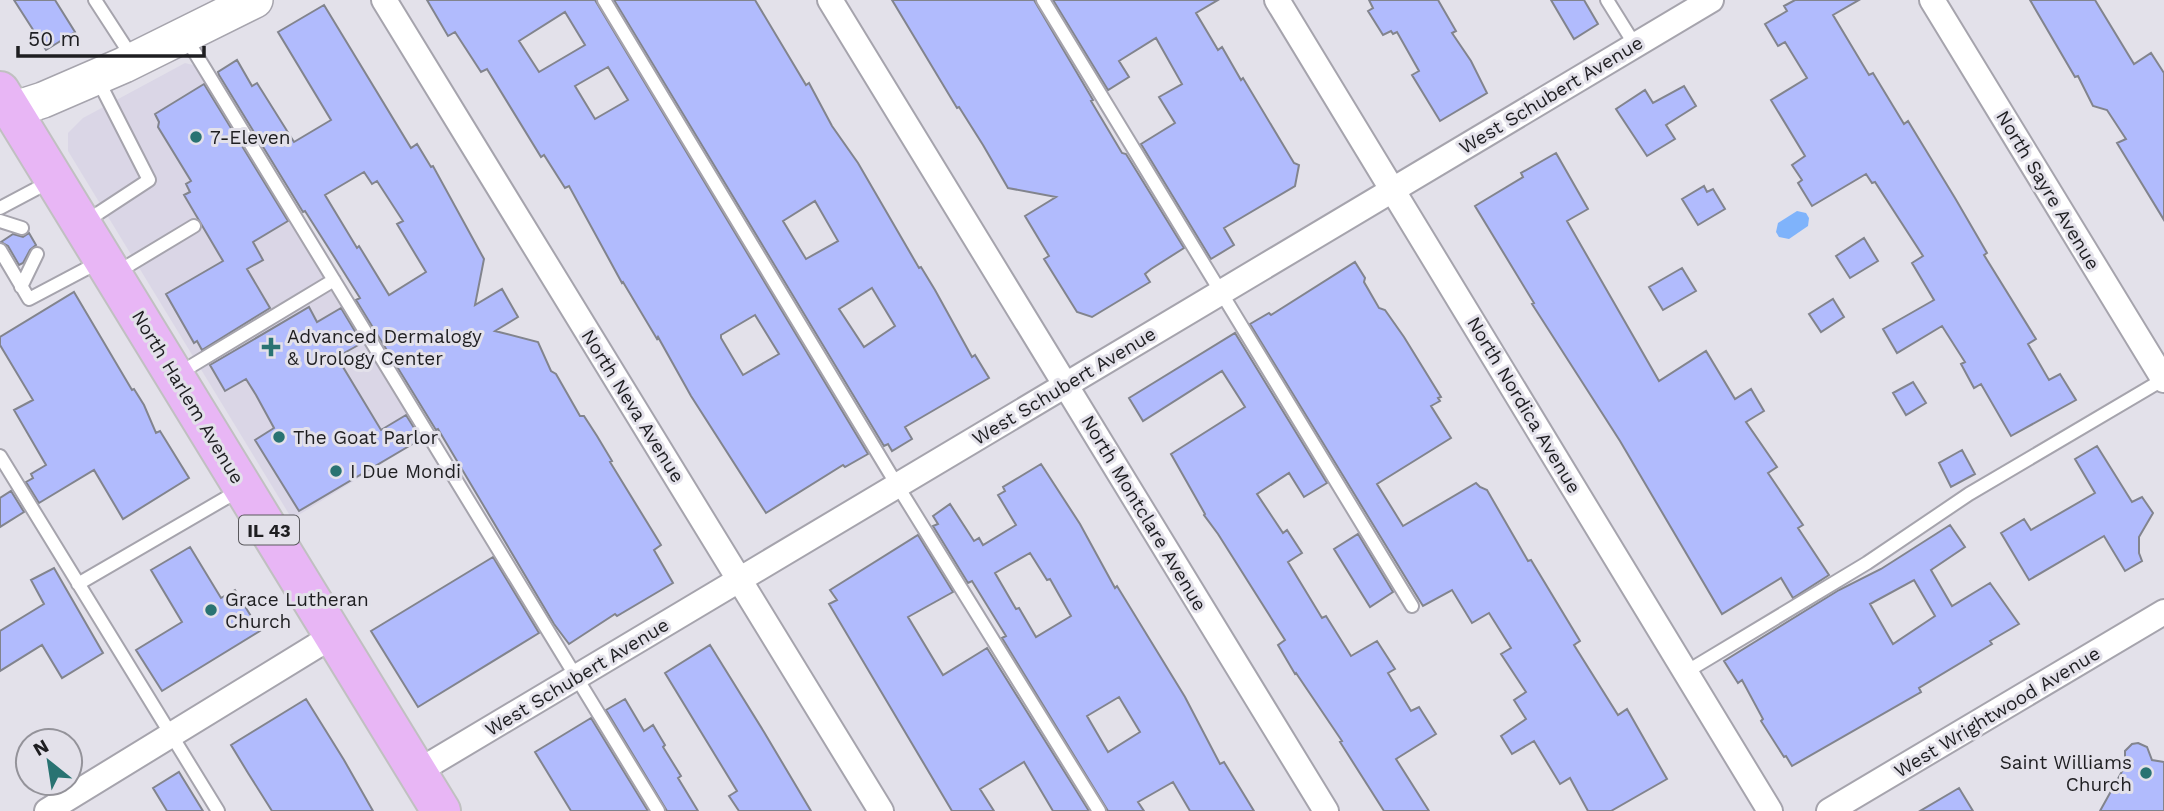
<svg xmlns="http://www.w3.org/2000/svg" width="2164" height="811" viewBox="0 0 2164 811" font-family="'Work Sans',sans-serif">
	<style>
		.built { fill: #dad6e6 }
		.water { fill: #7fb3fb }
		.building { fill: #b1bbfd; stroke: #82848d; stroke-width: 2; fill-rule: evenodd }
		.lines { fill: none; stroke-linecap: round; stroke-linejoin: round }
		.lane-casing { stroke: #a6a4ad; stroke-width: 16 }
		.street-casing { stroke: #a6a4ad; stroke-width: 28 }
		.secondary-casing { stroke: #a6a4ad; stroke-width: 38 }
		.primary-casing { stroke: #c0c0c1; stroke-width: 42 }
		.lane { stroke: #fff; stroke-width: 12 }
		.street { stroke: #fff; stroke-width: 24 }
		.secondary { stroke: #fff; stroke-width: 35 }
		.primary { stroke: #e8b6f5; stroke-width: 38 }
		.poi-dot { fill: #297372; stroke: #e3e1ea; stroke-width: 2.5 }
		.labels { text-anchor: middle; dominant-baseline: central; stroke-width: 6; stroke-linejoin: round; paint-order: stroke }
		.shield { fill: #e3e1ea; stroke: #59585d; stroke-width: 2 }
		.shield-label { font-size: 18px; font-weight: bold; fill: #1e1e21 }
		.street-label { font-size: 19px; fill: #1e1e21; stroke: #e3e1ea }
		.poi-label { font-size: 19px; fill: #1e1e21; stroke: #e3e1ea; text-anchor: start }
	</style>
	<rect width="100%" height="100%" fill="#e3e1ea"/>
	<path class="built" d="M185 63 197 66 424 438 292 519 68 151V133L83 118Z"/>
	<path class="water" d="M1797 211 1806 213 1809 218 1808 226 1789 239 1779 237 1776 232 1778 223Z"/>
	<path class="building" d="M14 0H55L75 32 46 50Z
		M427 0H595L868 454 845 467 843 465 766 513 691 396 658 337 657 339 623 282 622 283 569 186 565 188 544 155 541 157 487 69 481 72 455 32 448 36ZM565 12 585 45 539 72 519 41ZM608 67 628 100 595 119 575 86ZM755 315 779 354 743 375 721 338V335Z
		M614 0H755L806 85 809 83 832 126 858 163 919 268 921 267 935 290 972 357 975 355 989 378 905 427 912 439 892 451 888 444 884 446ZM815 201 838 241 806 259 783 221ZM872 288 895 326 864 347 839 309Z
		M892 0H1034L1093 100 1091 101 1122 153 1126 154 1184 248 1151 269 1145 274 1150 282 1092 317 1077 312 1044 259 1049 256 1025 216 1056 197 1008 188 983 145 959 107 957 108Z
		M1053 0H1218L1196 13 1218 50 1222 47 1241 80 1243 78 1294 163 1299 165 1295 186 1224 228 1234 245 1211 259 1141 144 1175 123 1159 97 1182 84 1156 38 1119 61 1129 77 1108 90Z
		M1369 0H1438L1456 31 1452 33 1471 61 1487 93 1440 121 1412 75 1419 71 1397 32 1393 34 1391 31 1383 35 1368 11 1373 8Z
		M1551 0H1584L1598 24 1574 39Z
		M1795 0H1859L1833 15 1869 75 1873 73 1904 124 1908 121 1955 198 1987 253 1984 255 2036 339 2028 344 2049 380 2060 374 2076 400 2011 436 1981 384 1974 388 1961 364 1965 362 1942 326 1897 353 1883 329 1934 300 1912 263 1923 256 1875 182 1872 183 1866 174 1812 206 1798 183 1802 180 1792 165 1805 156 1771 100 1807 78 1785 42 1778 46 1765 24 1787 11 1784 6Z
		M2030 0H2095L2134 64 2151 53 2164 73V220L2117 143 2126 139 2107 110 2093 106 2078 76 2075 77Z
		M324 5 411 148 417 144 431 167 433 166 484 259 475 305 502 289 518 317 495 331 538 342 551 371 556 374 580 416H584L597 436 612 461 610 462 661 545 654 550 673 583 617 616 615 614 569 644 554 624 438 429 436 430 356 300 360 298 333 255 305 211 303 212 219 75 218 72 237 60 252 86 257 83 294 142 331 120 278 32ZM364 172 372 184 377 181 403 221 397 224 426 272 389 295 359 246 357 248 325 195Z
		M204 84 288 221 253 242 263 260 247 269 270 308 202 350 197 341 194 343 166 294 223 261 184 195 190 192 186 184 191 181 158 127 159 122 155 114Z
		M1684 86 1696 106 1666 125 1675 139 1647 156 1616 109 1645 90 1653 103Z
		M1556 153 1588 209 1567 221 1659 381 1706 351 1735 399 1751 389 1764 411 1746 422 1777 467 1768 473 1803 525 1798 528 1829 575 1793 598 1781 578 1722 614 1620 441 1532 304 1534 303 1475 206 1523 177 1521 173Z
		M1704 186 1707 192 1713 189 1725 209 1698 225 1682 199Z
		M29 233 36 245 30 250 23 263 19 265 8 246 1 242 13 234 23 237Z
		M1864 238 1878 261 1850 278 1836 256Z
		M1355 262 1365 278 1364 282 1379 308 1385 310 1404 337 1441 397 1438 398 1440 401 1431 406 1451 438 1377 484 1403 526 1476 483 1480 487 1487 490 1528 561 1531 560 1580 641 1574 645 1618 715 1627 709 1667 779 1611 811H1588L1570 778 1560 784 1534 741 1512 754 1501 736 1526 719 1514 700 1526 692 1501 654 1511 648 1489 613 1472 623 1452 590 1423 606 1250 324 1269 313 1271 315Z
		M1682 268 1696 291 1663 310 1649 287Z
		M74 292 132 390 134 389 144 405 156 433 160 431 189 478 123 519 94 470 39 503 26 482 33 478 31 474 46 465 14 410 33 400 0 345V337Z
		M1833 299 1844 317 1821 332 1809 314Z
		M309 307 317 322 341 308 362 343 337 357 381 430 406 415 421 439 299 511 255 440 274 428 256 395 246 379 225 391 210 365Z
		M1235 333 1327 483 1304 497 1289 473 1257 494 1283 533 1287 530 1302 553 1288 562 1322 618 1326 616 1351 656 1377 641 1395 669 1388 673 1411 711 1419 707 1436 734 1396 759 1429 811H1384L1340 742 1342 741 1296 673 1295 674 1278 645 1285 640 1218 534 1204 515 1205 514 1171 454 1245 407 1222 371 1143 421 1129 398Z
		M1913 382 1926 403 1906 415 1893 393Z
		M2097 446 2132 502 2142 497 2153 513 2139 537V553L2142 561 2125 571 2104 536 2029 580 2001 533 2024 519 2031 530 2095 493 2075 459Z
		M1962 450 1975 474 1951 487 1939 463Z
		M1041 464 1080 524 1115 588 1117 586 1185 697 1220 764 1224 762 1254 811H1190L1173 782 1138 802 1144 811H1108L1002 638 1006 636 972 581 968 583 933 526 938 524 933 516 950 504 974 541 979 538 983 545 1016 525 998 495 1005 491 1003 487ZM1030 553 1047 580 1050 579 1071 616 1036 637 1019 608 1016 609 995 573ZM1119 697 1140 732 1108 752 1087 716Z
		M11 491 24 512 0 527V498Z
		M1950 525 1965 547 1931 570 1952 606 1990 583 2019 624 1990 641 1992 644 1919 688 1921 692 1792 766 1786 756 1784 757 1761 721 1763 719 1742 680 1738 683 1724 661 1839 590 1881 569ZM1914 580 1935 616 1893 644 1870 604Z
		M1358 534 1393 592 1370 607 1334 549Z
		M918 535 953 592 908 617 943 675 987 648 1089 811H1053L1024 762 980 789 994 811H952L829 604 837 600 830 590Z
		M190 547 221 598 235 590 260 631 162 691 136 650 182 622 151 570Z
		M493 557 539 633 418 707 371 631Z
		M54 568 103 653 62 678 42 645 0 671V631L44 604 31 580Z
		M710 645 764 732 811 811H739L729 796 737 791 665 673Z
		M306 699 344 760 373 811H272L248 773 231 745Z
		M625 699 644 731 653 725 665 745 663 747 681 776 678 778 698 811H667L606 710Z
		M591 718 648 811H571L535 752Z
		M2138 743 2147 747 2152 760 2164 762V811H2100L2125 766V751L2132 744Z
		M179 772 203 811H167L153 788Z
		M1959 788 1973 811H1920Z"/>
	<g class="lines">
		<defs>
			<path id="lane" d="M95 0 132 57
				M604 0 897 485 1099 811
				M1043 0 1412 606
				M1607 0 1635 45
				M186 38 658 811
				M0 208 49 182
				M0 221 22 228
				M85 222 149 180 98 80
				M0 250 29 299 99 262
				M116 273 194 226
				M21 287 37 254
				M178 374 334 280
				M0 456 218 811
				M78 584 238 491
				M1686 672 1867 563 1969 494 2164 379"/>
			<path id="street" d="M384 0 881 811
				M830 0 1326 811
				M1277 0 1770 811
				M1932 0 2164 380
				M417 772 1711 0
				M47 811 334 635
				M1829 811 2164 612"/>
			<path id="secondary" d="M12 110 43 100 124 65 255 0"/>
			<path id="primary" d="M0 91 441 811"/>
		</defs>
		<use href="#lane" class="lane-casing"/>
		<use href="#street" class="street-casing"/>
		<use href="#secondary" class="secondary-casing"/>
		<use href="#primary" class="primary-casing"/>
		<use href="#lane" class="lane"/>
		<use href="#street" class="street"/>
		<use href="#secondary" class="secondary"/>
		<use href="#primary" class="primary"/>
	</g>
	<g class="poi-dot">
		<circle cx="196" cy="137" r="7"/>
		<path d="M267.5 336.5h7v7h7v7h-7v7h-7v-7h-7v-7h7z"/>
		<circle cx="279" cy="437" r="7"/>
		<circle cx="336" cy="471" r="7"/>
		<circle cx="211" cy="610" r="7"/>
		<circle cx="2146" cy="773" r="7"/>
	</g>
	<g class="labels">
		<rect class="shield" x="239" y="515.5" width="60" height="29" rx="5"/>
		<g class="shield-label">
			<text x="269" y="530">IL 43</text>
		</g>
		<g class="street-label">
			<text transform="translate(1551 95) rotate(-31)">West Schubert Avenue</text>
			<text transform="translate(2048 190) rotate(59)">North Sayre Avenue</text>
			<text transform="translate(1064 386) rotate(-31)">West Schubert Avenue</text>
			<text transform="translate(188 397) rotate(59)">North Harlem Avenue</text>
			<text transform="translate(1524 405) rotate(59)">North Nordica Avenue</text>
			<text transform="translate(633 406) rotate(58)">North Neva Avenue</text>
			<text transform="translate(1144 513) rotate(59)">North Montclare Avenue</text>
			<text transform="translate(577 677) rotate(-31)">West Schubert Avenue</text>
			<text transform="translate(1997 712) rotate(-31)">West Wrightwood Avenue</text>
		</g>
		<g class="poi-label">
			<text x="210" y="137">7-Eleven</text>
			<text x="287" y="336">Advanced Dermalogy<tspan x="287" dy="22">&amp; Urology Center</tspan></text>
			<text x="293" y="437">The Goat Parlor</text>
			<text x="350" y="471">I Due Mondi</text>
			<text x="225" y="599">Grace Lutheran<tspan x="225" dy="22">Church</tspan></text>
			<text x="2132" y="762" text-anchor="end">Saint Williams<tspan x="2132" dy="22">Church</tspan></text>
		</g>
	</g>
	<g transform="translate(49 762) rotate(330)"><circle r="33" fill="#e3e1ea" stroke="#94939a" stroke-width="2"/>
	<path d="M0-5L12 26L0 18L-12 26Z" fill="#297372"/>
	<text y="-10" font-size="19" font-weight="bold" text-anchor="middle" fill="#1e1e21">N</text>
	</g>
	<path d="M18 46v10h186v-10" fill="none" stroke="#1e1e21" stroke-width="3.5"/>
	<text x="28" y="46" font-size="21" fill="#1e1e21" stroke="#e3e1ea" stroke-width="5" paint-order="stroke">50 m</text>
</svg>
